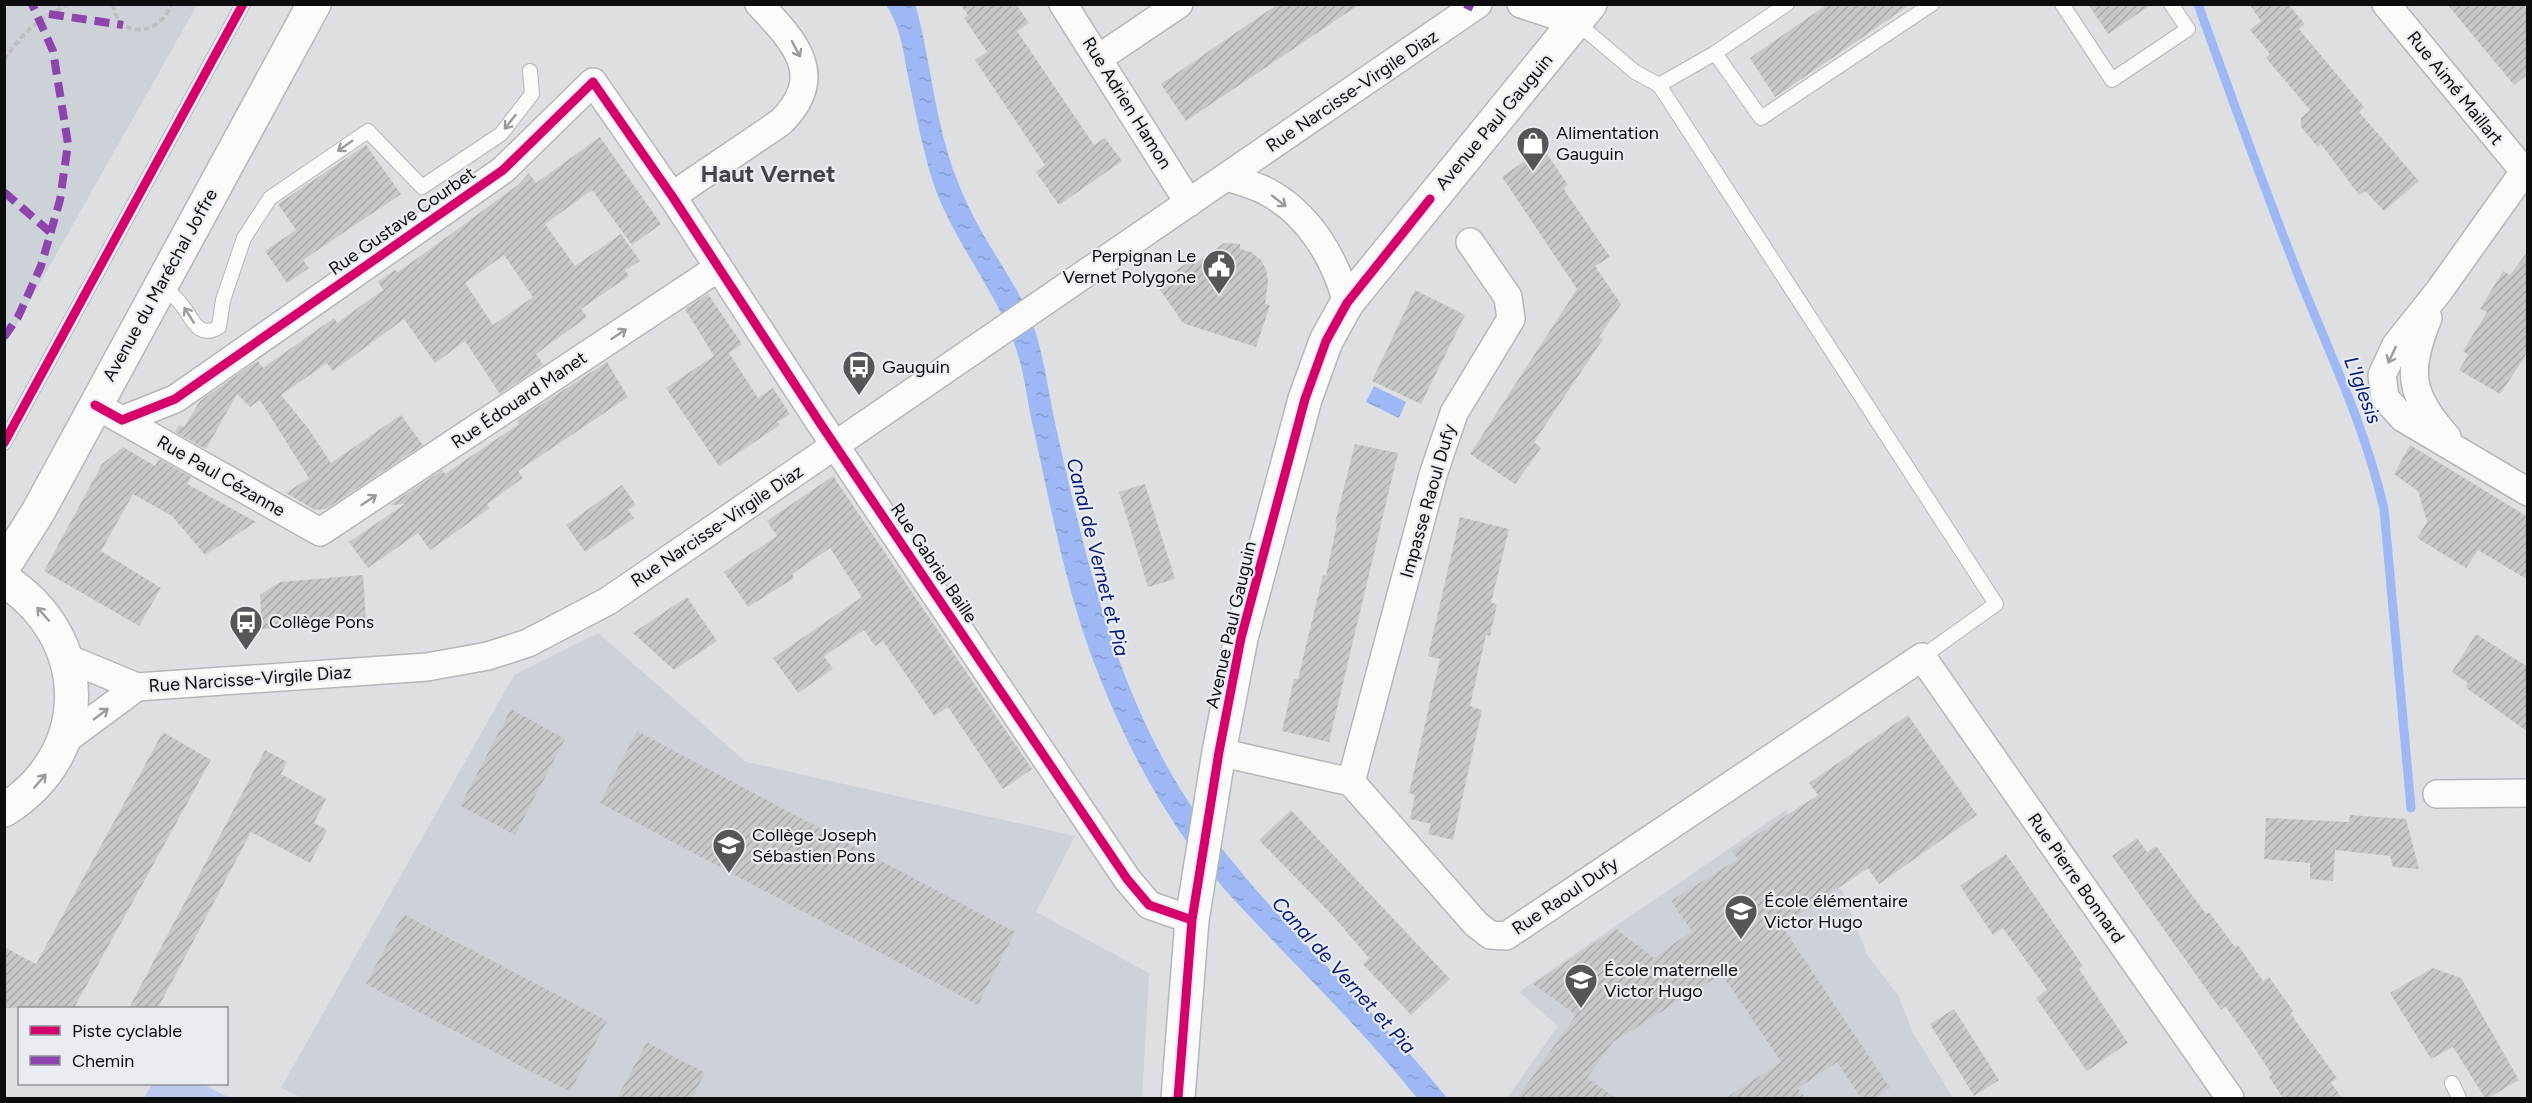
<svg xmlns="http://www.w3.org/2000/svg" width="2532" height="1103" viewBox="0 0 2532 1103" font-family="Figtree,sans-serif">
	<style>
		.built { fill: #cdd2d9 }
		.green { fill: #bacbef }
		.water { fill: url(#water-ripples) }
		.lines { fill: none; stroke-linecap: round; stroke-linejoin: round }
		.stream { stroke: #9db8f4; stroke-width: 9 }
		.building { fill: url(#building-hatch); fill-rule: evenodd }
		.service-casing { stroke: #b5b7b9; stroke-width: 16 }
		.minor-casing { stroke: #b5b7b9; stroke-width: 30 }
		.tertiary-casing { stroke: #b5b7b9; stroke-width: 36 }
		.secondary-casing { stroke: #b5b7b9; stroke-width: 36 }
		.path { stroke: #bebfbf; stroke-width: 4; stroke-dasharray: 6 3; stroke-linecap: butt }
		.service { stroke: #fafafb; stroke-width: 14 }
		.minor { stroke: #fafafb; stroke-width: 27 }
		.tertiary { stroke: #fafafb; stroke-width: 33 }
		.secondary { stroke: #fafafb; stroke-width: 33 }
		.quiet { stroke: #8e44ad; stroke-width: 8; stroke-dasharray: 15 8; stroke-linecap: butt }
		.cycleway-casing { stroke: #e9ecf0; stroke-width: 13 }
		.cycleway { stroke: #d6006c; stroke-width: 9 }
		.oneway { stroke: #9b9b9d }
		.labels { text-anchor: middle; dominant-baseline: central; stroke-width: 4.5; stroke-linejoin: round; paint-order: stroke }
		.street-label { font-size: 18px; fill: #0c0d0f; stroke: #e9ecf0 }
		.poi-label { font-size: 18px; fill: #0c0d0f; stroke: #e9ecf0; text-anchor: start }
		.water-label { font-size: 20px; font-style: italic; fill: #041a78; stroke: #e9ecf0 }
		.district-label { font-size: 24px; font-weight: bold; fill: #424448; stroke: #e9ecf0 }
	</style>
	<defs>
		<pattern id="water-ripples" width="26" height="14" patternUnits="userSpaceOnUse" patternTransform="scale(1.5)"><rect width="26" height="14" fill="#9db8f4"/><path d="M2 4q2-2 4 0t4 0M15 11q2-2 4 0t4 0" fill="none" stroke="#869dd0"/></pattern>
		<pattern id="building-hatch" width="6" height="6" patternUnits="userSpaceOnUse" patternTransform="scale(1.5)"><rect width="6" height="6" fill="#c7c8c9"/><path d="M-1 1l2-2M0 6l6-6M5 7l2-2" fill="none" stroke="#aaabab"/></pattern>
	</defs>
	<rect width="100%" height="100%" fill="#dddfe2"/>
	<path class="built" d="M5 4 197 5 5 345 4 5Z
		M598 633 746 762 1075 836 1036 912 1149 973 1142 1098H303L281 1088 514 675Z
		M1786 810 1843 893 1868 956 1898 995 1913 1033 1953 1098H1507L1558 1026 1519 992Z"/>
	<path class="green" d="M152 1084H202L230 1098H144Z"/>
	<path class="water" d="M886 5H914L916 7C931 62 935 123 956 177 966 204 980 230 995 254 1011 281 1029 307 1037 337 1045 365 1049 394 1055 423 1083 548 1112 676 1179 787 1251 904 1362 992 1447 1098H1417C1359 1025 1290 961 1227 892 1172 831 1130 754 1100 678 1068 600 1052 513 1034 431 1027 403 1025 372 1015 346 994 286 951 239 932 179 922 147 916 114 909 81 904 55 901 27 886 5Z
		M1374 386 1406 402 1399 418 1366 402Z"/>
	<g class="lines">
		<path class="stream" d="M2198 4C2232 99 2266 193 2303 287 2333 360 2366 431 2384 509L2411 808"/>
	</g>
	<path class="building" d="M960 4H1016L1029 23 1017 31 1094 145 1105 138 1122 161 1059 205 1036 172 1045 165 975 60 987 52 964 18 968 15Z
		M1278 4H1360L1186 121 1161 84Z
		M1828 4H1911L1775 97 1750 58Z
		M2088 4H2152L2108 34Z
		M2249 4H2288L2305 24 2299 29 2364 107 2359 112 2419 181 2384 211 2365 191 2359 195 2321 144 2318 147 2301 127V118L2310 110 2266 58 2270 54 2250 30 2261 21Z
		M2447 4H2528V74L2514 85Z
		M600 137 661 224 632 245 592 190 545 224 575 266 621 234 640 261 625 270 629 276 581 309 587 317 536 354 543 365 500 394 465 341 435 363 404 319 333 371 327 363 281 395 308 428 331 463 401 415 423 445 326 509 315 510 286 493 309 478 260 400 250 407 237 394 206 449 175 432 179 425 184 427 200 401 254 363 258 361 263 368 334 318 337 323 383 290 378 282 395 270 398 272 458 229 518 185 529 173 536 183ZM504 255 533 297 493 325 465 283Z
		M366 145 401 194 303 260 309 268 287 283 265 251 296 230 278 204Z
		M1543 148 1568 185 1563 188 1610 257 1595 266 1621 304 1599 337 1603 339 1534 442 1541 448 1515 484 1470 454 1577 289 1502 177Z
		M1224 243 1240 244V249L1251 252 1261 260 1266 269 1268 282 1265 303 1270 306 1256 347 1183 323 1156 284 1191 260 1195 264Z
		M2528 251V352L2500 394 2459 370 2468 355 2463 351 2487 312 2480 309 2503 271 2510 275Z
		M1415 290 1465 315 1421 404 1372 381Z
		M708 294 742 344 729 353 758 398 773 388 790 414 778 422 780 425 719 466 666 388 714 356 685 309Z
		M607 362 628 397 518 471 523 478 487 504 490 508 430 550 418 533 368 568 349 542 405 504 390 505 442 470 445 474 519 424 517 420Z
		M1355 444 1398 453 1329 742 1282 731 1294 679H1298L1323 575 1326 576 1337 524 1335 523Z
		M2410 445 2528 517V580L2478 550 2466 568 2417 538 2427 522 2418 491 2394 474Z
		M123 447 155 466 159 459 191 477 187 484 256 522 205 555 172 516 133 494 101 551 161 588 139 626 44 571 102 464Z
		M833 476 1032 769 1003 789 948 707 934 716 883 641 875 646 864 630 824 656 833 669 798 693 773 658 862 597 830 548 792 574 794 578 748 607 724 572 777 536 767 521Z
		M1145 484 1175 579 1148 587 1119 492Z
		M622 485 636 505 628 510 634 518 585 552 566 525Z
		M1460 517 1509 529 1491 603 1497 604 1490 636 1486 635 1470 706 1482 710 1453 840 1428 834 1431 824 1410 819 1415 795 1409 793 1440 659 1428 656Z
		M363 575 366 622 348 623 344 617 298 620V626L262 629 260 595 280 582Z
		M687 597 717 641 674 670 633 633Z
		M2476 634 2528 667V732L2465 687 2468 683 2452 672Z
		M511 709 565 739 515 835 460 806Z
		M1908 715 1977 815 1879 884 1868 868 1782 926 1890 1088 1875 1098H1861L1837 1062 1798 1088 1805 1098H1726L1781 1062 1722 974 1613 1042 1587 1078 1616 1098H1517L1576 1015 1533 984 1616 929 1654 958 1692 931 1671 901 1738 859 1732 851 1818 795 1809 783Z
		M637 731 1015 932 978 1005 600 803Z
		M163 732 211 760 74 1008H4V947L36 964Z
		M265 750 287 762 281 774 326 799 314 823 327 830 310 863 251 832 158 1008H129Z
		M1291 810 1450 979 1411 1015 1363 964 1369 958 1334 917 1259 840Z
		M2350 815 2406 819 2419 869 2393 867 2390 856 2335 850 2333 881 2310 879V863L2264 859 2266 818 2349 822Z
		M2137 838 2147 852 2156 846 2206 914 2209 912 2235 947 2238 945 2263 981 2269 977 2293 1011 2290 1013 2337 1078 2331 1083 2342 1098H2283L2269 1077 2272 1075 2250 1041 2225 1006 2221 1010 2112 856Z
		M2006 854 2083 966 2079 969 2128 1043 2087 1071 2036 998 2047 990 2003 928 1993 935 1960 886Z
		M403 914 607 1021 570 1092 366 984Z
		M2433 968 2461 978 2519 1080 2488 1098H2485L2453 1047 2431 1059 2390 993Z
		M1954 1009 1999 1080 1974 1096 1930 1024Z
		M647 1042 705 1073 692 1098H617Z"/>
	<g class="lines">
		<defs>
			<path id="service" d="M2062 4 2112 80 2188 29 2171 4
				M1576 22 1635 72 1659 85 1996 604 1922 657
				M1715 53 1761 118 1932 4
				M1659 85 1715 53 1787 4
				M160 284C167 290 175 296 181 304 192 317 197 340 219 327L223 300 244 238 270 198 368 131 422 187 501 134 532 94 530 71
				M4 443 243 4
				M2452 1083 2459 1098"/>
			<path id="minor" d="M1063 4 1189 203
				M1521 4 1576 22
				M2386 4 2528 176
				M1099 58 1179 4
				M2528 166 2439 291 2396 345 2382 375 2385 398 2403 418 2528 492
				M1227 177C1239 181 1254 185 1266 191 1309 214 1335 258 1347 303
				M672 196 781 122C827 76 796 43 759 4
				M2428 318C2407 370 2408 394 2447 437
				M95 405 122 420 175 399 503 170 593 82 672 196 820 423 1127 879 1149 905 1192 920
				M122 420 320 532 718 268
				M67 658 137 687 427 667 488 656 528 643 608 601 1478 4
				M64 741 137 687
				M1219 752 1351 782 1476 924 1490 935 1506 936 1922 657 2230 1098
				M1351 782 1433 475 1454 413 1511 319 1508 297 1470 242
				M2437 794 2528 793"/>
			<path id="tertiary" d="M1178 1098 1192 920 1219 752 1241 638 1305 399 1326 341 1347 303 1590 4"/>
			<path id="secondary" d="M4 566 38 512 314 4
				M4 580C93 637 95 754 4 810"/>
		</defs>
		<use href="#service" class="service-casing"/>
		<use href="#minor" class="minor-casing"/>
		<use href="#tertiary" class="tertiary-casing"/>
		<use href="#secondary" class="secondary-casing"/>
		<path class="path" d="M113 4C117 40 161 36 171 4
			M4 60C24 31 37 20 69 4"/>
		<use href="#service" class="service"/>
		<use href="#minor" class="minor"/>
		<use href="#tertiary" class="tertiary"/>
		<use href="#secondary" class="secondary"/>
		<path class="quiet" d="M1465 4 1473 8
			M49 14 123 25
			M4 192 51 233
			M4 337 18 317 41 266 60 200 68 144 53 51 32 4"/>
		<defs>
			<path id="cycleway" d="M95 405 122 420 175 399 503 170 593 82 672 196 820 423 1127 879 1149 905 1192 920
				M4 443 243 4
				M1178 1098 1192 920 1219 752 1241 638 1305 399 1326 341 1347 303 1430 199"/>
		</defs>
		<use href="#cycleway" class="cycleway-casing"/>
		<use href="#cycleway" class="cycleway"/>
	</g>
	<defs><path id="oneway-shaft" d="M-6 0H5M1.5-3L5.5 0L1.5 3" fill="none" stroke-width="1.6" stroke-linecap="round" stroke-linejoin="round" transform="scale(1.5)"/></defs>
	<g class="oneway">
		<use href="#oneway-shaft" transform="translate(796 49) rotate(62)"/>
		<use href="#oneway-shaft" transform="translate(510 122) rotate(128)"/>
		<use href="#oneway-shaft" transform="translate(345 146) rotate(145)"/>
		<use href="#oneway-shaft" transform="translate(1279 201) rotate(38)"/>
		<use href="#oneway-shaft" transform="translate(189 315) rotate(-122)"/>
		<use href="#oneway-shaft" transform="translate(619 334) rotate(-34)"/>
		<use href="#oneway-shaft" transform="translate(2392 355) rotate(115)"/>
		<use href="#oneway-shaft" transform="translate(369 500) rotate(-34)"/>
		<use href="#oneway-shaft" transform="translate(43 614) rotate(-132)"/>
		<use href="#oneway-shaft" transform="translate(101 714) rotate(-37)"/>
		<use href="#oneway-shaft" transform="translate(40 781) rotate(-49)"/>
	</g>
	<defs>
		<symbol id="shop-pin" viewBox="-11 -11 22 30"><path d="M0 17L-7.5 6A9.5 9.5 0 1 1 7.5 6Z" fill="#555659" stroke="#e9ecf0"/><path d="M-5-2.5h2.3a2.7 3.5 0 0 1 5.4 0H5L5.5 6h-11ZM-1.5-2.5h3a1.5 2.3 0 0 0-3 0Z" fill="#fff"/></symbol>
		<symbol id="civic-pin" viewBox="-11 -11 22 30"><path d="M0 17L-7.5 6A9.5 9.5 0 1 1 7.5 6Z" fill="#555659" stroke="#e9ecf0"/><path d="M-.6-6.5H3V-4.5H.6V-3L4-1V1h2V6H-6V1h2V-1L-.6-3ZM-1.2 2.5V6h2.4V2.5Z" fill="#fff"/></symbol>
		<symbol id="bus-pin" viewBox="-11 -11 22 30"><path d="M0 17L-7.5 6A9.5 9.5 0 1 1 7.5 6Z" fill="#555659" stroke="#e9ecf0"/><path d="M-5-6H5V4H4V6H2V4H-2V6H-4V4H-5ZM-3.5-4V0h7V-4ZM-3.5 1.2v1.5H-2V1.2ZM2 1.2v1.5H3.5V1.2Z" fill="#fff"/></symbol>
		<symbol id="school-pin" viewBox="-11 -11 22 30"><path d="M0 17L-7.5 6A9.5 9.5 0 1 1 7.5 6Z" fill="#555659" stroke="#e9ecf0"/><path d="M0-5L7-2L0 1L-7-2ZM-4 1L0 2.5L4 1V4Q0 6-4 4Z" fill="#fff"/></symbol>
	</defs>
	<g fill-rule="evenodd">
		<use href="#shop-pin" x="1514" y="124" width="38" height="52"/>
		<use href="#civic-pin" x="1200" y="247" width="38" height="52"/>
		<use href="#bus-pin" x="840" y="348" width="38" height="52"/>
		<use href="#bus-pin" x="227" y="603" width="38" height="52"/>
		<use href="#school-pin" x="710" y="826" width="38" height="52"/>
		<use href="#school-pin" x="1722" y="892" width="38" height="52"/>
		<use href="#school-pin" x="1562" y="961" width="38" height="52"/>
	</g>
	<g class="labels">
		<g class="street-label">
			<text transform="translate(2455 88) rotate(51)">Rue Aimé Maillart</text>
			<text transform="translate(1352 91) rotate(-34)">Rue Narcisse-Virgile Diaz</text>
			<text transform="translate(1127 103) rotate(58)">Rue Adrien Hamon</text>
			<text transform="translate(1494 122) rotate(-50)">Avenue Paul Gauguin</text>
			<text transform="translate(402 221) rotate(-35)">Rue Gustave Courbet</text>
			<text transform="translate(160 285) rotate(-61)">Avenue du Maréchal Joffre</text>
			<text transform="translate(519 400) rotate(-34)">Rue Édouard Manet</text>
			<text transform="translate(221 476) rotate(30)">Rue Paul Cézanne</text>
			<text transform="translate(1428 501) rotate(-74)">Impasse Raoul Dufy</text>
			<text transform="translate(717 526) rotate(-34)">Rue Narcisse-Virgile Diaz</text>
			<text transform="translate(934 563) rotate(56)">Rue Gabriel Baille</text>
			<text transform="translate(1231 625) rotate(-77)">Avenue Paul Gauguin</text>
			<text transform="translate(250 679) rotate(-4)">Rue Narcisse-Virgile Diaz</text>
			<text transform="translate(2076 878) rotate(55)">Rue Pierre Bonnard</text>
			<text transform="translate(1565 896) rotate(-34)">Rue Raoul Dufy</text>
		</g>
		<g class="poi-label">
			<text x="1556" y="133">Alimentation<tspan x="1556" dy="21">Gauguin</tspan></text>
			<text x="1196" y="256" text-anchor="end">Perpignan Le<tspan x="1196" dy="21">Vernet Polygone</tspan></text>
			<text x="882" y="367">Gauguin</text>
			<text x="269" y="622">Collège Pons</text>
			<text x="752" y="835">Collège Joseph<tspan x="752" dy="21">Sébastien Pons</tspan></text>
			<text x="1764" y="901">École élémentaire<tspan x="1764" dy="21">Victor Hugo</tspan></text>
			<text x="1604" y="970">École maternelle<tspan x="1604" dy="21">Victor Hugo</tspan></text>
		</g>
		<g class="water-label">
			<text transform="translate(2363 390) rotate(69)">L'Iglesis</text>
			<text transform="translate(1098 557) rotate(76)">Canal de Vernet et Pia</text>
			<text transform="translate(1344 975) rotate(48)">Canal de Vernet et Pia</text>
		</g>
		<g class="district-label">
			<text x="768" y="173">Haut Vernet</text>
		</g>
	</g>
	<rect width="2532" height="1103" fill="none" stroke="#0c0d0f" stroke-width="12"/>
	<rect x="18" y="1007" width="210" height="78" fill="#e9ecf0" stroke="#919396" stroke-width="1.5"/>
	<rect x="30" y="1026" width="30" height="9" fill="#d6006c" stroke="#919396" stroke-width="1.5"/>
	<text x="72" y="1037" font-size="18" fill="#0c0d0f">Piste cyclable</text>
	<rect x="30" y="1056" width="30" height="9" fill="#8e44ad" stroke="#919396" stroke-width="1.5"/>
	<text x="72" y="1067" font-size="18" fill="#0c0d0f">Chemin</text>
</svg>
